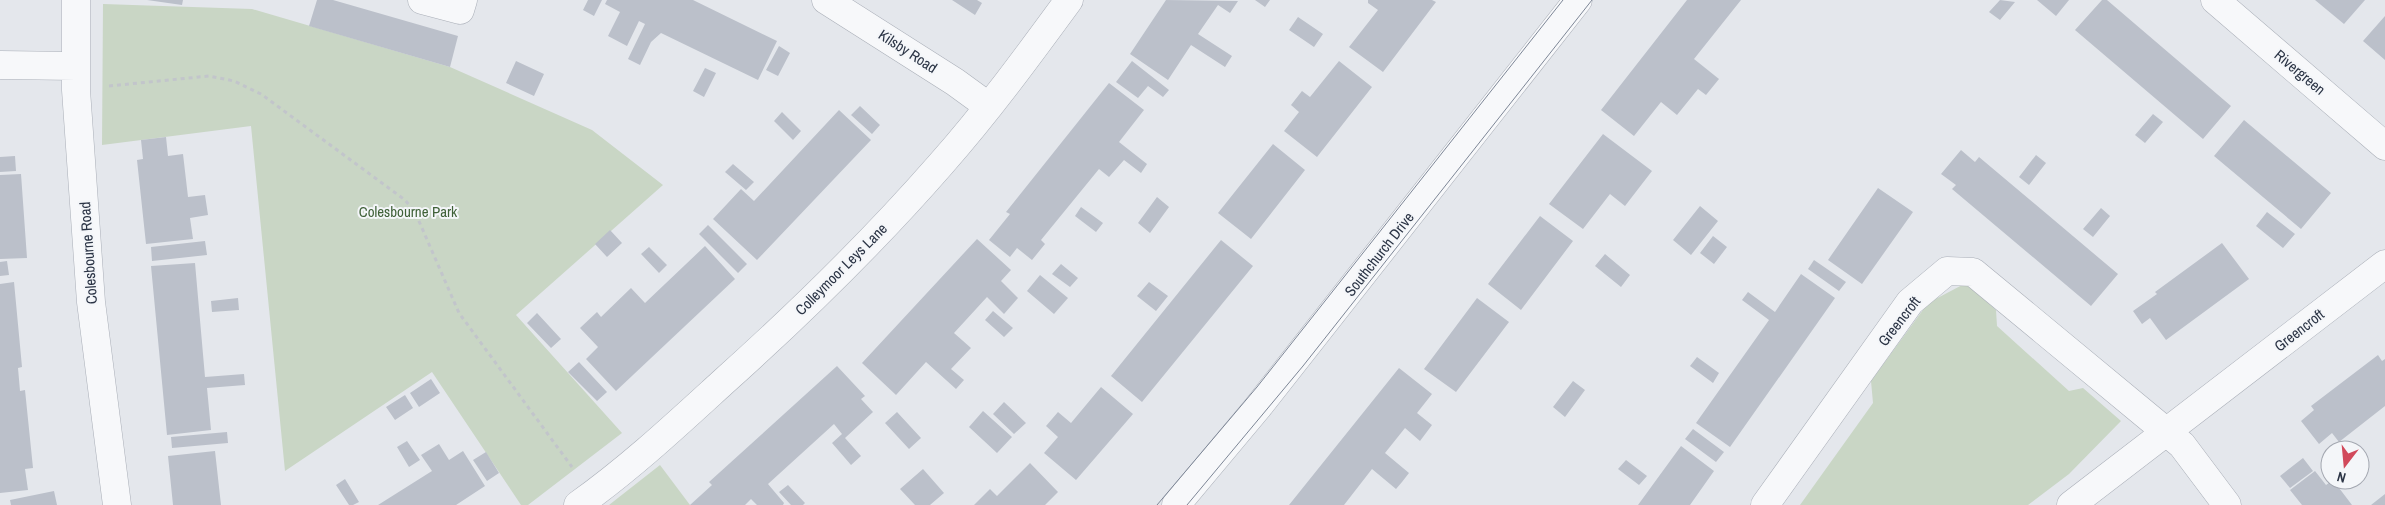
<svg xmlns="http://www.w3.org/2000/svg" width="2385" height="505" viewBox="0 0 2385 505" font-family="'Archivo Narrow',sans-serif">
	<style>
		.green { fill: #c9d6c5 }
		.building { fill: #bbc0ca }
		.lines { fill: none; stroke-linecap: round; stroke-linejoin: round }
		.minor-casing { stroke: #a9aeb7; stroke-width: 29 }
		.path { stroke: #c2c5cb; stroke-width: 3; stroke-dasharray: 4 4; stroke-linecap: butt }
		.minor { stroke: #f7f8fa; stroke-width: 28 }
		.tram { stroke: #7d8696; stroke-width: 1 }
		.labels { text-anchor: middle; dominant-baseline: central; stroke-width: 4; stroke-linejoin: round; paint-order: stroke }
		.street-label { font-size: 15px; fill: #2b3445; stroke: #f4f6f9 }
		.park-label { font-size: 15px; fill: #3f6138; stroke: #f4f6f9 }
	</style>
	<rect width="100%" height="100%" fill="#e4e7ec"/>
	<path class="green" d="M103 4 252 9 450 67 592 130 663 185 516 315 622 433 528 505H521L432 372 285 471 251 126 102 145Z
		M1966 283 1996 310 1997 326 2069 391 2083 388 2121 421 2069 474 2028 505H1800L1873 403 1871 381 1928 303Z
		M660 465 690 505H609Z"/>
	<path class="building" d="M147 0H183L182 5Z
		M317 0H333L458 36 450 67 309 26Z
		M588 0H602L594 16 583 10Z
		M607 0H693L777 41 758 80 661 33 651 42 640 65 628 59 645 24 639 21 627 46 608 36 620 12 605 4Z
		M952 0H977L982 3 975 15Z
		M1166 0 1238 1 1230 13 1218 5 1198 34 1232 56 1225 67 1191 45 1168 80 1130 54Z
		M1255 0H1270L1265 7Z
		M1368 0H1432L1436 2 1383 72 1349 47 1378 10 1368 3Z
		M1687 0H1741L1694 59 1719 79 1706 95 1698 89 1677 115 1661 102 1634 136 1601 110Z
		M2000 0 2015 2 2000 20 1989 12Z
		M2037 0H2069L2056 16Z
		M2102 0H2107L2231 106 2203 139 2075 30Z
		M2315 0H2365L2344 24Z
		M2385 16V60L2363 41Z
		M1298 17 1323 34 1314 47 1289 30Z
		M779 46 790 53 778 76 766 70Z
		M516 61 544 74 534 96 506 83Z
		M1132 61 1169 90 1163 97 1148 86 1138 98 1116 82Z
		M1339 61 1372 87 1317 157 1284 131 1299 112 1291 105 1302 91 1310 97Z
		M705 68 716 73 704 97 693 91Z
		M1109 83 1144 110 1119 142 1147 164 1141 173 1124 160 1109 177 1099 169 1041 240 1045 244 1032 260 1017 248 1010 257 989 240 1010 214 1006 212Z
		M860 106 880 125 872 134 851 115Z
		M839 110 871 140 757 260 713 219 741 189 754 201Z
		M782 112 801 131 793 140 774 121Z
		M2153 114 2163 122 2145 143 2135 135Z
		M2244 120 2331 193 2301 229 2214 156Z
		M1603 134 1652 171 1625 206 1610 194 1583 229 1549 204Z
		M166 137 168 156 183 154 188 197 205 195 208 215 190 218 193 239 146 244 137 160 143 159 141 140Z
		M1273 144 1305 170 1251 239 1218 213Z
		M1961 150 1975 162 1979 157 2118 274 2091 306 1952 189 1956 185 1941 174Z
		M2036 155 2046 163 2029 185 2019 177Z
		M15 156 16 171 0 172V157Z
		M733 164 754 182 746 190 725 172Z
		M21 174 27 258 0 259V175Z
		M1878 188 1913 212 1862 284 1828 260Z
		M1157 197 1169 207 1150 233 1138 223Z
		M1700 206 1718 221 1691 255 1673 240Z
		M1081 207 1103 223 1096 232 1075 216Z
		M2101 208 2110 216 2093 237 2083 229Z
		M2267 212 2295 234 2283 248 2256 226Z
		M1540 216 1573 241 1521 310 1488 284Z
		M708 225 747 264 738 273 699 234Z
		M610 230 622 243 607 257 595 244Z
		M1713 236 1727 247 1714 264 1700 253Z
		M977 239 1011 270 1001 281 1018 298 1004 314 987 297 954 333 971 348 951 369 964 380 956 389 926 362 896 395 862 363Z
		M1221 240 1253 266 1142 402 1111 376Z
		M205 241 207 255 152 261 151 247Z
		M2222 243 2249 279 2166 340 2150 318 2142 324 2133 311 2157 294 2155 292Z
		M705 246 735 279 616 391 586 359 598 347 580 328 597 312 601 317 631 288 645 303Z
		M649 247 667 265 659 273 641 254Z
		M1605 254 1630 275 1621 287 1595 266Z
		M1814 260 1846 282 1839 291 1808 269Z
		M7 261 9 275 0 276V262Z
		M195 263 205 377 244 374 245 385 207 388 211 430 167 435 151 266Z
		M1061 264 1078 278 1070 287 1052 274Z
		M1801 274 1835 298 1730 447 1696 423 1769 320 1742 300 1748 292 1775 312Z
		M1040 275 1068 298 1054 314 1027 291Z
		M14 282 22 367 18 368 20 391 25 390 33 468 25 469 28 490 0 493V284Z
		M1149 282 1168 296 1156 311 1137 296Z
		M238 298 239 310 212 312 211 301Z
		M1477 298 1509 322 1456 392 1424 369Z
		M993 311 1013 328 1004 337 985 320Z
		M537 313 561 339 551 348 527 323Z
		M2378 355 2382 361 2385 359V406L2339 442 2332 433 2319 444 2301 421 2314 410 2311 406Z
		M1697 357 1719 373 1713 383 1690 366Z
		M579 362 607 392 597 401 568 372Z
		M837 366 865 396 861 399 873 412 845 438 861 456 851 465 832 443 842 434 834 424 768 484 784 503 783 505H757L751 499 745 505H690L712 485 709 482Z
		M1399 368 1432 394 1417 413 1432 425 1420 441 1405 428 1385 453 1409 473 1402 482 1396 489 1372 469 1344 505H1289Z
		M431 379 440 393 419 407 410 393Z
		M1573 381 1585 390 1565 417 1553 407Z
		M1101 387 1133 414 1076 480 1044 453 1058 437 1046 426 1058 412 1071 423Z
		M405 395 413 408 395 420 386 407Z
		M1004 402 1026 423 1014 434 993 414Z
		M983 411 1012 437 997 453 969 427Z
		M897 412 921 438 909 449 885 423Z
		M1693 429 1724 452 1716 462 1685 439Z
		M227 432 228 443 172 448 171 437Z
		M407 441 420 460 409 467 397 447Z
		M439 444 449 460 463 451 485 486 456 505H378L432 471 421 455Z
		M1681 446 1714 471 1690 505H1638Z
		M215 451 221 505H173L168 456Z
		M486 452 499 473 487 481 473 460Z
		M2303 458 2313 471 2290 488 2280 476Z
		M1626 460 1647 476 1639 485 1618 469Z
		M1030 463 1058 492 1045 505H974L990 489 997 496Z
		M923 469 944 493 930 505H915L900 489Z
		M2315 471 2326 485 2333 480 2352 505H2302L2290 490Z
		M345 479 359 502 353 505H349L336 485Z
		M788 485 805 503 803 505H791L779 492Z
		M54 491 57 505H11L10 500Z
		M2385 494V505H2371Z"/>
	<g class="lines">
		<defs>
			<path id="minor" d="M76 0V90L91 302 117 505
				M422 0 460 10 463 0
				M826 0 955 82 988 106
				M2215 0 2385 146
				M0 65 76 66
				M578 505C630 468 676 425 722 383 799 314 873 242 941 164 987 112 1028 56 1069 0
				M1176 505 1258 407 1578 0
				M1765 505 1910 302 1947 271 1973 272 2152 420 2182 445 2227 505
				M2071 505 2385 264"/>
		</defs>
		<use href="#minor" class="minor-casing"/>
		<path class="path" d="M109 86 209 76 234 81 261 94 405 200 415 212 459 313 572 467"/>
		<use href="#minor" class="minor"/>
		<path class="tram" d="M1157 505 1257 387 1563 0
			M1187 505 1303 366 1592 0"/>
	</g>
	<g class="labels">
		<g class="street-label">
			<text transform="translate(908 51) rotate(33)">Kilsby Road</text>
			<text transform="translate(2300 72) rotate(40)">Rivergreen</text>
			<text transform="translate(88 253) rotate(-94)">Colesbourne Road</text>
			<text transform="translate(1379 254) rotate(-52)">Southchurch Drive</text>
			<text transform="translate(841 269) rotate(-45)">Colleymoor Leys Lane</text>
			<text transform="translate(1899 321) rotate(-52)">Greencroft</text>
			<text transform="translate(2299 330) rotate(-38)">Greencroft</text>
		</g>
		<g class="park-label">
			<text x="408" y="211">Colesbourne Park</text>
		</g>
	</g>
	<g transform="translate(2345 465) rotate(196)"><circle r="24" fill="#f4f6f9" stroke="#a4a8b1"/>
	<path d="M0-4L9 19L0 12L-9 19Z" fill="#d1495b"/>
	<text y="-8" font-size="14" font-weight="bold" text-anchor="middle" fill="#2b3445">N</text>
	</g>
</svg>
